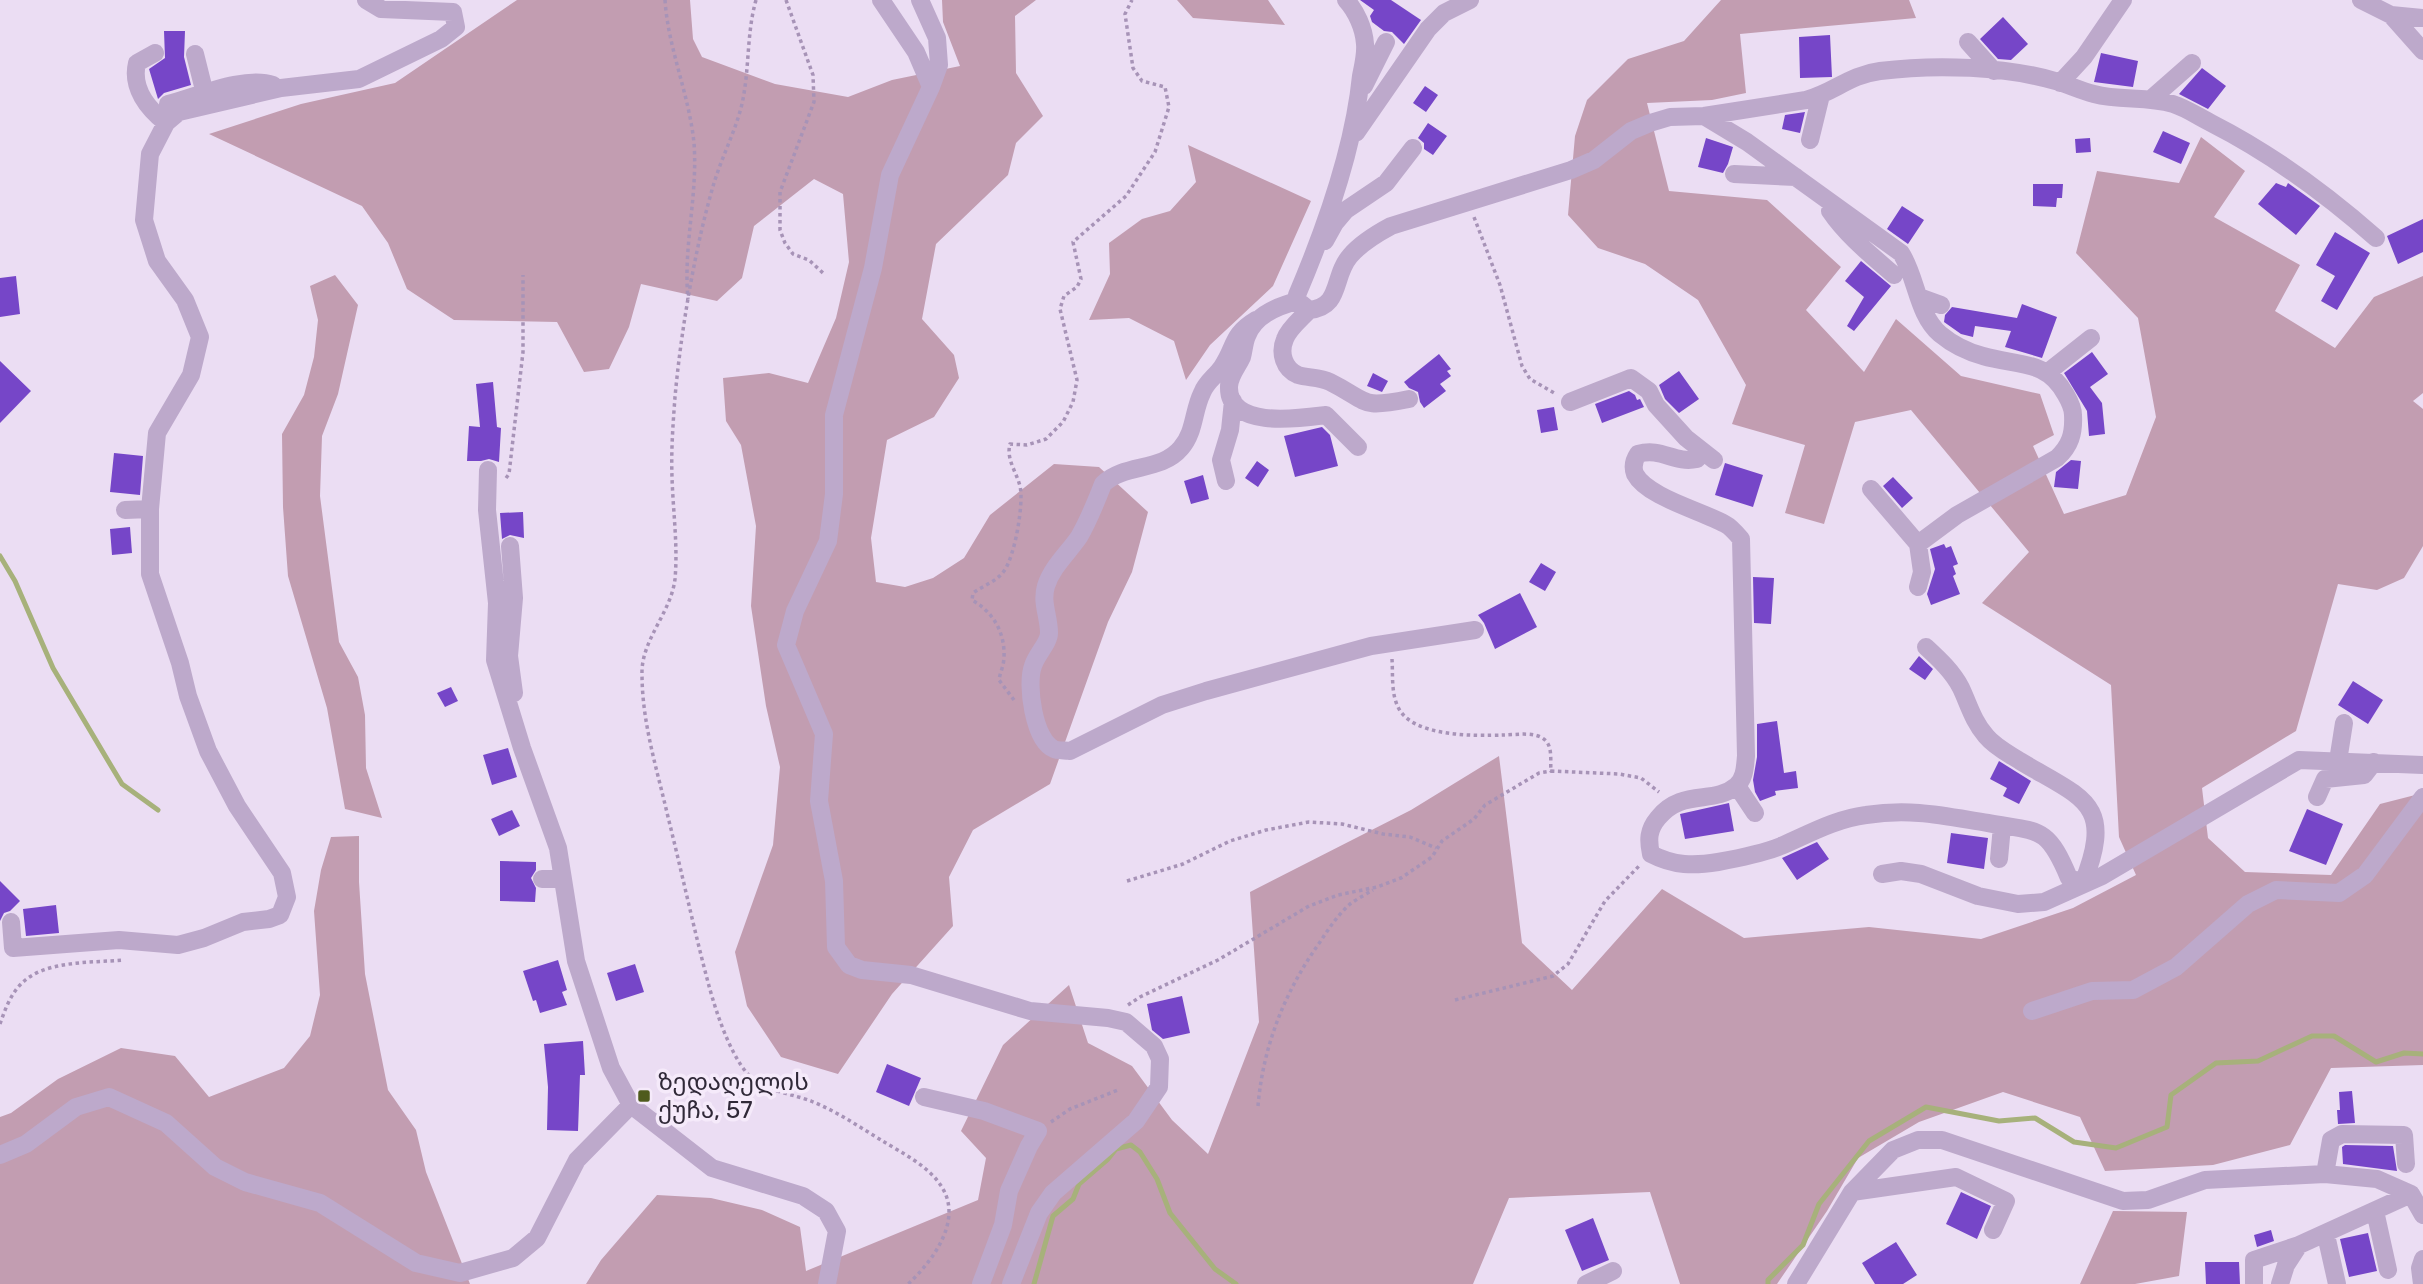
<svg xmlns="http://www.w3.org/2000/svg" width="2423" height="1284" viewBox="0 0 2423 1284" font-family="Rubik,'Noto Sans Georgian',sans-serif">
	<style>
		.green { fill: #c29db1 }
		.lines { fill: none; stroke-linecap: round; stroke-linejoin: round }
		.stream { stroke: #a7b17b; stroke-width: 5 }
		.building { fill: #7646c8 }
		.path { stroke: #a793b7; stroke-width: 3.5; stroke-dasharray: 3.5 3.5; stroke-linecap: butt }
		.minor { stroke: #bda9cb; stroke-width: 18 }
		.poi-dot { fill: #4f5b1d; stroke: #f5eafa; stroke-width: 2.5 }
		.labels { text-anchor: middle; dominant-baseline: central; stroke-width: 7; stroke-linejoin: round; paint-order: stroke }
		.poi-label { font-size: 24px; fill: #302938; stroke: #f5eafa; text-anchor: start }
	</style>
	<rect width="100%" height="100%" fill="#ebddf3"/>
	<path class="green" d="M517 0H690L693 39 702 57 775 84 848 97 892 80 960 66 943 22 942 0H1036L1015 16 1016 73 1043 116 1016 143 1008 175 936 244 922 319 954 355 959 378 934 417 887 440 871 538 876 582 905 587 933 578 964 558 990 515 1054 464 1099 467 1148 512 1132 572 1108 622 1050 784 973 830 949 877 953 926 892 994 838 1074 781 1057 747 1006 735 952 773 845 780 767 766 706 751 606 756 526 741 445 726 421 723 378 769 373 808 383 836 318 849 262 843 194 814 179 754 226 742 278 717 301 641 284 629 327 609 369 584 372 557 322 454 320 407 289 388 243 362 206 209 134 301 104 395 83Z
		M1177 0H1268L1285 25 1193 18Z
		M1721 0H1909L1916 18 1740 34 1746 93 1712 100 1647 103 1669 191 1767 200 1841 267 1806 310 1864 372 1896 319 1961 376 2040 394 2054 435 2033 446 2064 514 2126 495 2156 417 2138 318 2076 253 2097 171 2179 183 2201 137 2245 171 2214 217 2300 265 2275 311 2335 348 2374 297 2423 276V393L2413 401 2423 409V546L2404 578 2377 590 2338 584 2296 731 2202 788 2208 838 2245 872 2331 875 2380 804 2423 793V1065L2331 1068 2290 1145 2213 1165 2105 1171 2080 1117 2003 1092 1919 1122 1858 1158 1827 1211 1777 1284H1680L1650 1192 1509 1198 1473 1284H586L601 1260 657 1195 711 1198 762 1210 800 1227 806 1271 978 1200 986 1158 961 1131 1003 1045 1069 985 1088 1043 1132 1066 1172 1120 1208 1154 1259 1022 1250 892 1411 810 1499 756 1522 943 1572 990 1662 889 1744 938 1869 927 1981 939 2073 908 2136 875 2119 837 2111 685 1982 603 2029 552 1911 410 1855 422 1824 524 1785 513 1805 445 1732 424 1746 385 1698 300 1645 264 1598 248 1568 215 1575 136 1587 100 1628 59 1684 41Z
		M1188 145 1311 201 1273 286 1210 345 1186 380 1174 341 1129 318 1089 320 1110 274 1109 243 1142 219 1170 211 1196 182Z
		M335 275 358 305 338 394 322 436 320 496 339 642 358 677 365 715 366 768 382 818 345 809 327 708 288 576 283 507 282 434 304 395 314 357 318 320 310 286Z
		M359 836V882L365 974 388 1090 416 1130 426 1172 470 1284H0V1117L11 1113 58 1079 121 1048 175 1056 209 1097 284 1068 310 1036 320 995 314 911 321 870 331 837Z
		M2113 1211 2187 1212 2179 1276 2135 1284H2080Z"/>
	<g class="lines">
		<path class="stream" d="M0 556 15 581 53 668 110 764 122 784 158 810
			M1034 1284 1053 1216 1073 1199 1079 1184 1108 1159 1116 1149 1131 1145 1140 1152 1157 1179 1170 1213 1215 1269 1236 1284
			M1768 1284V1280L1803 1245 1819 1204 1869 1141 1926 1107 1999 1121 2035 1118 2074 1142 2116 1148 2167 1127 2171 1095 2216 1063 2258 1061 2312 1036H2334L2376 1062 2404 1053 2423 1054"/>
	</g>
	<path class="building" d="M1360 0H1391L1421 20 1404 44 1392 32 1384 31 1372 22 1370 16 1374 10Z
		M2003 17 2028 44 2011 60 1998 59 1980 39Z
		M164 31H185L184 57 191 85 164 93 158 99 149 69 165 58Z
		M1830 35 1832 77 1800 78 1799 37Z
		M2101 53 2138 61 2133 87 2094 82Z
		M2202 68 2226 86 2208 109 2179 94Z
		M1425 86 1438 95 1426 112 1413 103Z
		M1805 112 1800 133 1782 129 1785 115Z
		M1428 123 1447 136 1433 155 1424 149V143L1418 138Z
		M2163 131 2190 143 2181 164 2153 152Z
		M1706 138 1733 147 1728 164 1723 173 1698 167Z
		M2090 138 2091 152 2076 153 2075 139Z
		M2276 183 2286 187 2288 183 2320 206 2296 235 2258 204Z
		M2033 184H2063L2062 198H2057L2056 207 2033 206Z
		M1902 206 1924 220 1908 244 1887 229Z
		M2423 219V252L2398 264 2387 236Z
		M2335 232 2370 253 2337 310 2321 301 2335 276 2316 265Z
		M1861 261 1891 286 1854 331 1847 326 1864 297 1845 281Z
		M16 276 20 314 0 317V278Z
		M2022 304 2057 317 2042 358 2005 347 2011 331 1975 326 1973 337 1961 334 1944 322 1945 315 1952 307 2017 318Z
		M2092 352 2108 374 2090 387 2102 403 2105 434 2089 436 2087 411 2064 373Z
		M1439 354 1451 369 1447 371 1451 376 1440 384 1446 391 1424 408 1420 402 1418 392 1409 388 1404 382Z
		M0 361 31 391 0 423Z
		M1679 371 1699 399 1679 413 1665 399 1659 385Z
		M1373 373 1388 381 1382 392 1367 386Z
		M493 382 497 427 501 428 499 462 489 459 481 461H467L469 426 480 427 476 384Z
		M1629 391 1635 395 1637 400 1640 399 1644 407 1602 423 1595 404Z
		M1554 407 1558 430 1541 433 1537 410Z
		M1322 427 1330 435 1338 466 1295 477 1284 436Z
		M114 453 143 456 140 495 110 492Z
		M2071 460 2081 461 2078 489 2054 487 2056 472Z
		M1257 461 1269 470 1258 487 1245 478Z
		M1725 463 1763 475 1753 507 1715 495Z
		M1203 475 1209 499 1191 504 1184 481Z
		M1893 477 1913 498 1902 508 1883 486Z
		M523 512 524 538 510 535 502 539 500 513Z
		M130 527 132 553 112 555 110 529Z
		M1944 544 1946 548 1951 546 1958 564 1953 566 1956 574 1953 576 1960 594 1931 605 1927 594 1935 569 1930 549Z
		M1541 563 1556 572 1545 591 1529 582Z
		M1753 577 1774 578 1771 624 1754 623Z
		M1520 593 1537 627 1495 649 1484 623 1478 615Z
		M1919 656 1933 669 1925 680 1909 669Z
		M2353 681 2383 700 2368 724 2338 705Z
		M451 687 458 701 445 707 437 693Z
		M1777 721 1784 773 1796 771 1798 788 1775 791 1776 795 1760 801 1755 792 1753 780 1757 757V724Z
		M508 748 517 777 492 785 483 755Z
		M1999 761 2031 781 2019 804 2003 796 2007 788 1990 779Z
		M1729 803 1734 831 1685 839 1680 814Z
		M2307 809 2343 824 2326 865 2289 851Z
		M512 810 520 826 499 836 491 819Z
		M1951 833 1988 838 1984 869 1947 863Z
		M1817 842 1829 859 1797 880 1782 858Z
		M500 861 536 862V870L531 878 536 888 535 902 500 901Z
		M0 881 20 901 10 911 4 913 0 921Z
		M56 905 59 933 26 936 23 909Z
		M558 960 567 990 562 992 567 1005 540 1013 536 1000 533 1001 523 971Z
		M635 964 644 992 616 1001 607 973Z
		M1182 996 1190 1033 1163 1039 1152 1030 1147 1004Z
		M583 1041 585 1075H580L578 1131 547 1130 548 1087 544 1044Z
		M887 1064 921 1078 909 1106 876 1092Z
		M2352 1091 2355 1123 2338 1124 2337 1110H2340L2339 1092Z
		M2345 1145 2393 1146 2397 1171 2343 1164 2342 1147Z
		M1961 1192 1991 1206 1977 1239 1946 1224Z
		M1593 1218 1609 1260 1582 1271 1565 1230Z
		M2271 1230 2274 1241 2257 1247 2254 1235Z
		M2368 1233 2377 1271 2349 1277 2340 1239Z
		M1896 1242 1917 1275 1903 1284H1875L1862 1263Z
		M2205 1262H2239L2240 1284H2206Z"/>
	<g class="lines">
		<path class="path" d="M665 0C668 48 689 94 694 143 698 195 683 247 688 299
			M756 0C746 35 750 72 741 108 734 134 722 157 714 183 695 247 681 331 675 397 673 424 671 451 672 477 673 511 678 546 675 579 671 613 641 640 642 674 642 723 657 769 668 817 682 873 694 930 709 986 717 1015 733 1065 757 1083 765 1089 798 1096 811 1101 836 1111 858 1126 881 1140 902 1153 931 1167 943 1189 962 1222 932 1262 908 1284
			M786 0 813 75 814 102 780 192V230L785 243 793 254 809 260 823 273
			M1474 217 1500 285 1522 366 1530 379 1556 394
			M506 478 509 474 523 352V275
			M1392 659C1393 674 1391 693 1398 707 1412 737 1474 736 1503 735 1516 735 1535 731 1545 740 1553 747 1550 762 1551 771L1619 774 1641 778 1659 792
			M1014 700 999 680C1000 673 1004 665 1004 657 1005 632 993 612 972 600L973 593C984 585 996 582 1004 571 1015 556 1024 503 1020 486 1016 471 1006 459 1010 444L1027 445 1046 439 1063 422 1073 402 1077 380 1060 309 1064 296 1077 287 1081 279 1073 242 1126 196 1155 152 1169 107 1165 87 1142 81 1133 68 1125 14 1132 0
			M1127 881 1183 864 1230 841 1266 830 1309 822 1342 824 1383 834 1410 837 1436 848
			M1455 1000 1553 976 1568 964 1605 901 1640 865
			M1128 1005 1140 997 1218 960 1309 906 1338 895 1377 887 1401 878 1432 857 1442 841 1474 819 1485 805 1539 773 1551 771
			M0 1024C5 1010 10 995 21 984 44 960 91 963 123 960
			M1258 1106C1263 1046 1285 991 1320 942 1329 928 1338 915 1350 904 1357 899 1366 894 1373 890
			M1051 1122 1070 1109 1118 1090"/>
		<path class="minor" d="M881 0 916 52 931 87
			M920 0 937 38 939 65 931 87 890 175 873 268 834 415V494L828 541 795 611 786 645 824 734 819 801 834 881 836 947 849 965 862 970 911 975 1030 1011 1108 1018 1126 1022 1154 1046 1160 1059 1159 1087 1136 1121 1053 1193 1039 1213 1011 1284
			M1346 0C1356 11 1364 28 1365 44 1366 54 1363 66 1361 76 1354 147 1325 229 1297 295L1298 301 1309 310C1342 307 1332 277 1350 256 1361 243 1376 234 1391 226L1571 170 1594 160 1631 131 1650 123 1670 117 1704 116 1806 100C1835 92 1849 75 1880 71 1935 64 2006 66 2059 82 2071 86 2082 91 2094 94 2120 101 2147 96 2173 104 2186 108 2199 117 2211 123 2272 154 2325 193 2376 238
			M2361 0 2391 15 2423 18
			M2391 15 2423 51
			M1968 42 1994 71
			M155 53 137 63C131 88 148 109 166 123
			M195 54 205 94
			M2060 83 2084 57 2123 0
			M1364 86 1386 42
			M2151 99 2192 63
			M168 104C196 97 245 75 273 85
			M1704 116 1747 142 1901 253C1917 278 1917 314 1940 334 1952 344 1968 352 1983 356 2017 366 2047 359 2066 395 2070 402 2073 408 2073 415 2074 434 2070 446 2057 458L1957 515 1918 544
			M1356 133 1428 29 1444 13 1470 0
			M1810 140 1821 95
			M1734 174 1796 177
			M1830 211C1847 236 1871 255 1894 275
			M1325 241 1335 223 1346 210 1386 183 1413 148
			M1919 297 1941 305
			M1298 301C1277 306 1255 315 1247 336 1244 343 1244 350 1242 357 1238 366 1229 376 1229 387 1228 430 1302 418 1326 415L1358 447
			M1309 310C1302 318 1289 328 1285 339 1279 353 1284 369 1298 375 1308 378 1320 377 1330 382 1370 402 1359 409 1409 399
			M1256 320C1231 335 1236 346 1222 367 1216 376 1206 382 1202 393 1193 411 1195 432 1181 448 1161 472 1125 463 1103 484 1096 502 1089 520 1079 537 1068 553 1052 567 1046 586 1041 603 1049 616 1049 633 1049 643 1036 655 1033 666 1026 684 1034 741 1054 749 1058 751 1066 750 1070 751L1162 705 1206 691 1371 646 1475 630
			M2048 372 2091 338
			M1570 402 1631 378 1649 391 1656 405 1686 438 1714 460
			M1703 452 1697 459C1674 464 1662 447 1638 454 1634 460 1632 466 1635 474 1647 497 1702 511 1725 524 1731 527 1736 533 1741 539L1746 756C1745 766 1745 779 1736 786 1714 805 1682 788 1658 818 1648 830 1648 840 1651 854 1674 866 1694 866 1718 862 1740 858 1761 854 1781 846 1809 834 1835 819 1866 815 1912 808 1944 816 1988 823 2039 832 2047 825 2069 878L2083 883
			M488 470 487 510 497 603 495 660 522 748 558 848 576 961 611 1068 631 1105 712 1168 803 1196 826 1211 837 1231 827 1284
			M1226 481 1221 460 1230 430 1233 401
			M1871 489 1918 544 1922 572 1918 587
			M125 510 150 509
			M510 546 514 598 509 656 514 693
			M1926 647C1939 659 1953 672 1961 688 1969 705 1973 721 1986 736 1995 747 2009 754 2020 761 2083 799 2115 802 2083 883
			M2338 761 2344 723
			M1737 786 1755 813
			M2317 797 2325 779 2364 775 2374 762
			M1999 859 2002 826
			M1882 874 1901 871 1921 874 1978 896 2018 904 2044 902 2102 876 2299 760 2423 765
			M542 879H562
			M11 922 13 948 119 940 178 945 204 938 243 922 269 919 280 915 287 897 282 873 237 806 208 751 188 696 180 663 150 574V509L157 433 191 375 200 337 185 300 157 261 144 220 150 154 166 123 179 112 281 88 359 79 441 39 456 27 453 12 381 9 366 0
			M2032 1011 2092 991 2133 990 2176 967 2248 904 2276 890 2339 893 2365 875 2423 797
			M924 1097 984 1111 1038 1131 1029 1146 1009 1191 1003 1225 981 1284
			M0 1155 26 1144 76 1107 109 1097 166 1123 215 1167 245 1182 320 1203 416 1263 460 1273 513 1258 537 1238 577 1160 631 1105
			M2325 1174 2331 1140 2342 1134 2404 1135 2406 1164
			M1852 1192 1956 1177 2006 1201 1993 1230
			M2375 1211 2388 1270
			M2326 1235 2337 1284
			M1586 1284 1613 1271
			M1796 1284 1852 1192 1893 1150 1918 1140H1942L2123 1201 2148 1200 2205 1180 2325 1174 2377 1179 2411 1194 2423 1215
			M2254 1284V1260L2299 1245
			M2280 1284 2286 1265 2299 1245 2411 1194
			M2422 1284 2420 1268 2423 1259"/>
	</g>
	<rect class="poi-dot" x="637" y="1089" width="14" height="14" rx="3.5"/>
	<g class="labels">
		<g class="poi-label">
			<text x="658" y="1082">ზედაღელის<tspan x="658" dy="28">ქუჩა, 57</tspan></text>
		</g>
	</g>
</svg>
